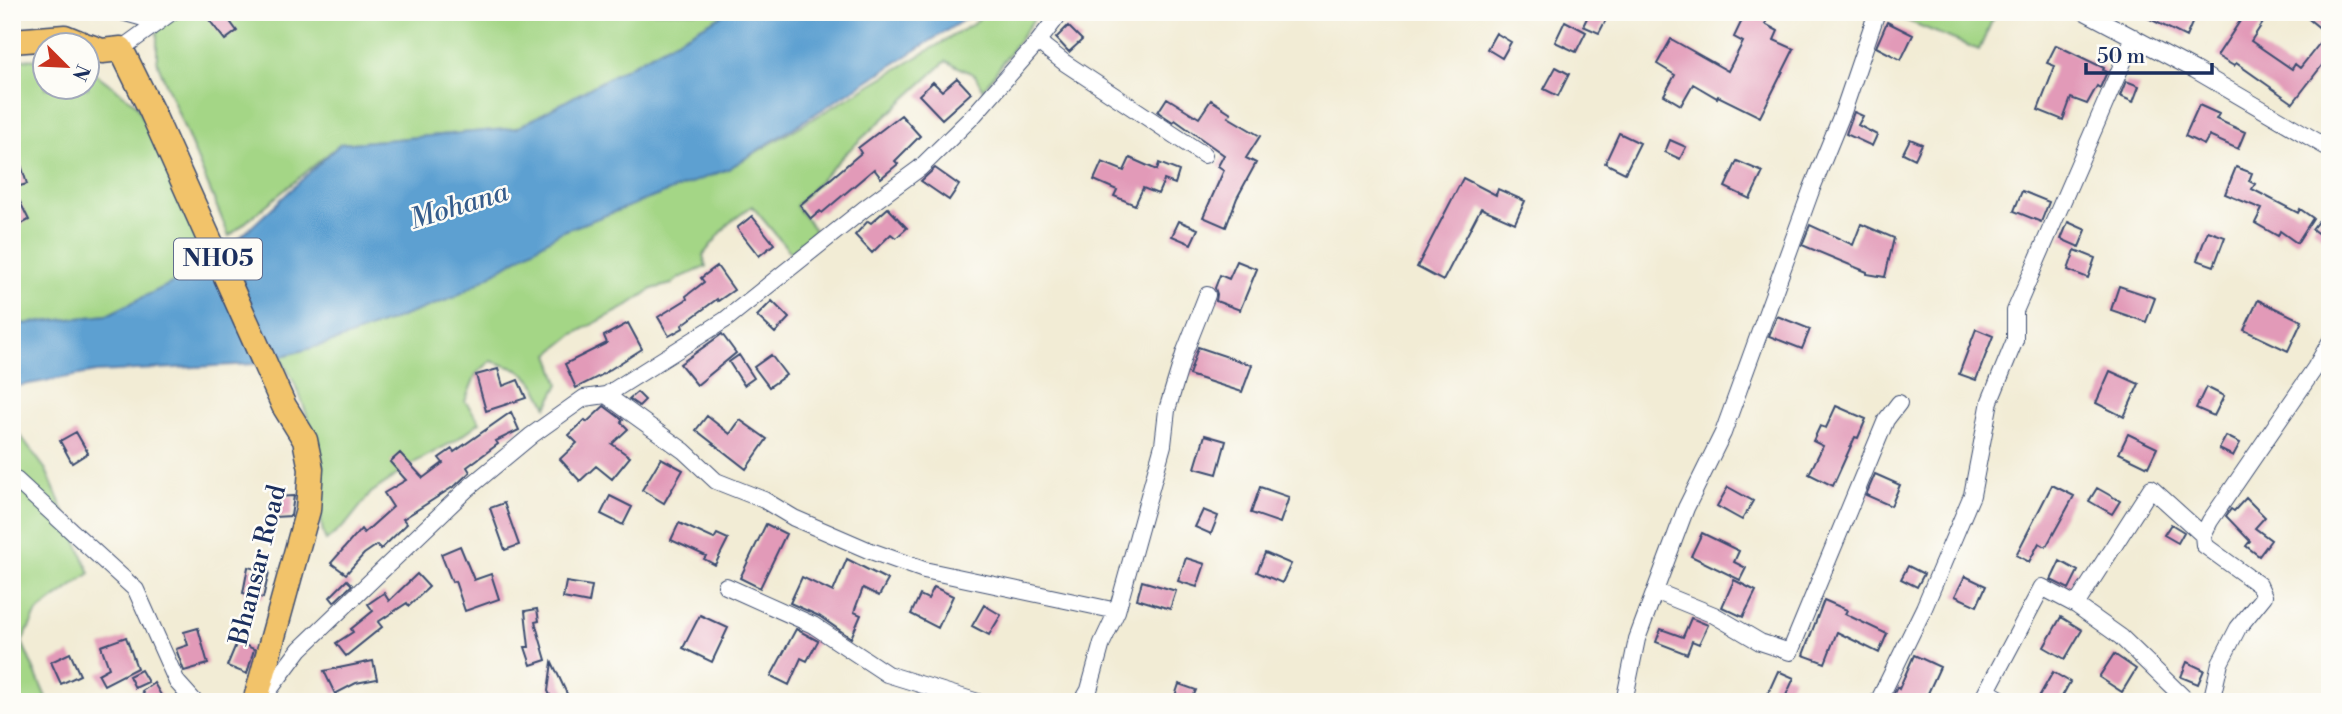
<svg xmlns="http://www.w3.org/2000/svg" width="2342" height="714" viewBox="0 0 2342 714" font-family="'Libre Bodoni',serif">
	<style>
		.green { fill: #a4d686; stroke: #608272; stroke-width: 2 }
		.water { fill: #5da0d1; stroke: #3c6898; stroke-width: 2 }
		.building { fill: #e29ab8 }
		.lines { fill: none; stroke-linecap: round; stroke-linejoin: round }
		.minor-casing { stroke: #3b4b70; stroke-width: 18 }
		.primary-casing { stroke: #3b4b70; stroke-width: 27 }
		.minor { stroke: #fff; stroke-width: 16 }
		.primary { stroke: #f2c36a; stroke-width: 24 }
		.labels { text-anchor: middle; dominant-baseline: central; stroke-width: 5; stroke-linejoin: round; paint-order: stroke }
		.shield { fill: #fdfcf7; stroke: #5f6c8c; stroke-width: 2 }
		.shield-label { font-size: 24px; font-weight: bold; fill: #1b2f5e }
		.street-label { font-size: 26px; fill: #1b2f5e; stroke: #fdfcf7 }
		.water-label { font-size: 28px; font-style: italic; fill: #355c8c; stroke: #fdfcf7 }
	</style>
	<rect width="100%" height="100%" fill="#fdfcf7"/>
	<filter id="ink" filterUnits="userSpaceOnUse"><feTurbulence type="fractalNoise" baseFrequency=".0143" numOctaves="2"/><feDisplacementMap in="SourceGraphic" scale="14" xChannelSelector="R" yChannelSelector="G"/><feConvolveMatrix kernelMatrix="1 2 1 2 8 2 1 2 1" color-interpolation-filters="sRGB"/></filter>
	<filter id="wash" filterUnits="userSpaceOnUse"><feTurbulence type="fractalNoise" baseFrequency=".00686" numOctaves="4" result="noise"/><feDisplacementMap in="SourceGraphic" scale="28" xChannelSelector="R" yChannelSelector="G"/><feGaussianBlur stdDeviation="1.57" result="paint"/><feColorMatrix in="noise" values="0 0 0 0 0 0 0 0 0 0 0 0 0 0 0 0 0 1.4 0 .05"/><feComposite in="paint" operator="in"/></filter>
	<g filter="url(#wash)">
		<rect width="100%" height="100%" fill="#f2ecd5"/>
		<path class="green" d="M157 12H728L517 128 340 144 229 236 157 62Z
			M986 12H1039L983 90 975 75 946 61 845 154 796 206 815 230 791 253 752 206 728 224 703 255 706 267 679 278 672 284 652 289 624 308 574 334 549 354 559 384 547 407C530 373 528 372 491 361L476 374 465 401 480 422 455 441 417 461 371 493 347 523 326 541C318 523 322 501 320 481 316 439 304 392 279 357L336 341 455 297 561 232 728 169 973 24Z
			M1886 12H1996L1979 50Z
			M15 59 45 60 46 88H88V68L136 104 213 263 107 315 12 325V60Z
			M12 424 46 470 90 573 37 612 22 642 48 702H12Z"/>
		<path class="water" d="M728 12H976L728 169 561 232 455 297 336 341 254 364 96 372 12 387V325L107 315 213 263 340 144 517 128Z"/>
		<g id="blocks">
			<path class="building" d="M203 12H223L237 31 225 40Z
				M1590 12H1610L1599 33 1583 26Z
				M1746 12H1771L1765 24 1778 31 1774 40 1794 49 1760 117 1718 96 1717 98 1693 84 1681 105 1664 95 1675 75 1657 64 1671 39 1728 71 1743 42 1734 37Z
				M2136 12H2174L2193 21 2186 37Z
				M2246 12H2270L2251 41 2292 69 2295 64 2300 68 2327 34 2300 12H2330V55L2293 103 2236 63 2234 66 2217 56Z
				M1565 21 1586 32 1576 52 1555 42Z
				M1887 22 1913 35 1901 60 1876 47Z
				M1068 26 1082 40 1069 52 1056 38Z
				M1496 33 1511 42 1502 58 1487 49Z
				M2056 45 2104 68 2103 70 2107 72 2100 88 2097 86 2087 104 2071 98 2063 120 2038 110 2055 66 2047 63Z
				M1556 67 1569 74 1558 96 1544 89Z
				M957 78 971 93 942 119 919 95 933 82 942 91Z
				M2126 81 2139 86 2133 102 2120 96Z
				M1167 98 1199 118 1211 100 1231 113 1228 117 1260 136 1246 158 1256 163 1237 198 1226 227 1203 217 1224 170 1218 166 1224 155 1175 120 1173 122 1158 112Z
				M2199 105 2219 114 2216 119 2245 132 2238 149 2209 136 2204 145 2185 136Z
				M1854 112 1863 116 1858 125 1877 135 1872 146 1846 134Z
				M901 115 920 136 895 161 898 164 881 178 874 169 822 213 820 211 811 219 800 205 861 153 858 148Z
				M1619 133 1640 143 1625 173 1605 163Z
				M1910 139 1922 144 1915 159 1903 153Z
				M1670 140 1686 147 1680 159 1665 152Z
				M15 145 27 184 13 188 29 220 12 229V146Z
				M1130 158 1157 170 1159 163 1179 171 1175 184 1164 180 1158 194 1143 188 1135 205 1114 196 1117 190 1094 180 1102 162 1124 171Z
				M1737 161 1763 172 1750 199 1725 187Z
				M2236 167 2252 173 2249 181 2255 184 2252 189 2298 213 2300 209 2313 218 2297 243 2280 231 2278 236 2255 223 2262 209 2225 194Z
				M935 168 959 185 949 200 921 181Z
				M1463 178 1496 195 1498 189 1525 201 1515 223 1481 208 1443 281 1417 267Z
				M2022 191 2049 202 2041 222 2014 211Z
				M2330 206V231L2324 238 2312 229Z
				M888 208 907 228 896 238 891 234 872 253 855 235 868 221 871 223Z
				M752 216 774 244 759 256 737 228Z
				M1179 221 1198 229 1191 244 1172 236Z
				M2068 222 2086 230 2079 247 2061 239Z
				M1861 224 1894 238 1885 277 1867 274V272L1802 245 1810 225 1853 245Z
				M2208 231 2225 237 2214 266 2197 260Z
				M2075 250 2095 258 2088 278 2068 270Z
				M1237 261 1257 269 1240 310 1216 301 1217 294 1215 288 1220 275 1229 279Z
				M717 266 734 290 718 301 717 299 682 325 683 328 669 336 658 317 687 299 686 296 704 282 701 278Z
				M2119 286 2155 298 2146 322 2111 310Z
				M2258 300 2302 321 2288 351 2244 330Z
				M772 301 789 318 775 333 757 316Z
				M1777 316 1810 329 1802 349 1769 336Z
				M628 323 642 349 600 376 576 388 565 364 607 343 604 336Z
				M1976 329 1993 336 1976 380 1959 374Z
				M722 334 736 353 697 385 680 364Z
				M1198 347 1252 365 1242 392 1189 375Z
				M739 355 754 378 744 385 729 362Z
				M771 355 786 375 769 387 754 367Z
				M498 369 503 386 518 380 526 398 486 411 476 375Z
				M2110 371 2139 384 2124 417 2096 403Z
				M2206 387 2224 396 2214 416 2196 408Z
				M637 392 645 400 639 406 629 399Z
				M604 406 623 420 621 422 628 429 612 444 630 457 612 479 596 466 580 481 560 459 577 443 569 435 585 420 587 422Z
				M1836 406 1866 419 1858 438 1855 437 1833 486 1809 474 1823 446 1813 441 1820 426 1826 428Z
				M511 412 519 430 496 441 498 444 467 467 470 472 456 485 403 519 407 524 381 549 377 545 364 554 346 574 331 563 361 529 364 533 393 507 384 493 406 480 390 462 400 453 423 478 443 463 439 458 452 449 454 452Z
				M707 416 730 434 740 420 767 439 746 469 696 430Z
				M76 432 88 453 72 463 60 441Z
				M2128 434 2157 448 2148 467 2119 453Z
				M1205 435 1226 441 1217 474 1195 468Z
				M2226 436 2240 443 2233 456 2219 449Z
				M661 458 683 470 664 503 642 490Z
				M1875 474 1900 485 1891 506 1866 495Z
				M2052 485 2074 496 2046 547 2039 543 2029 562 2016 555Z
				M1260 487 1289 497 1280 523 1251 513Z
				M1728 487 1753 501 1742 520 1717 506Z
				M2097 488 2120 501 2112 514 2089 501Z
				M294 496 291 516 274 517 273 497Z
				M610 496 632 507 623 525 601 514Z
				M2246 498 2265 517 2255 528 2271 540 2259 556 2246 546 2250 541 2226 516 2231 509 2234 511Z
				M504 503 519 545 505 550 490 508Z
				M1203 510 1218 516 1211 534 1195 527Z
				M679 523 714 539 717 534 728 539 715 565 704 559 706 556 671 540Z
				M766 524 786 534 760 588 740 578Z
				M2171 524 2184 532 2178 543 2164 535Z
				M1702 533 1739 551 1734 562 1746 568 1740 580 1691 556Z
				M460 546 474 580 491 574 499 599 465 611 455 581 452 582 441 554Z
				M1265 553 1291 564 1282 583 1257 572Z
				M1186 558 1205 564 1197 587 1178 581Z
				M847 559 888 580 879 596 863 588 854 612 861 615 851 638 819 616 790 603 802 577 833 592Z
				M2060 561 2078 571 2069 589 2051 580Z
				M1908 566 1924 574 1917 587 1901 579Z
				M248 567 269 572 263 598 243 593Z
				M417 574 429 587 409 606 407 603 378 622 382 627 346 656 336 643 353 632 351 629 373 611 368 604 384 593 389 601Z
				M1965 576 1986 586 1977 606 1955 596Z
				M347 580 352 585 334 602 330 597Z
				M1734 580 1756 591 1743 617 1722 607Z
				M1142 581 1176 591 1170 609 1137 599Z
				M566 582 592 586 589 603 563 598Z
				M934 587 953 596 938 628 911 614 920 595 928 599Z
				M1824 600 1847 610 1845 614 1887 634 1879 653 1837 632 1825 663 1803 655Z
				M984 605 1001 615 989 635 972 626Z
				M537 609 539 621 535 622 546 660 531 665 525 647H529L525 611Z
				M700 615 728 628 712 662 683 648Z
				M2061 617 2082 630 2065 659 2044 647Z
				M1691 618 1708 625 1699 644 1692 641 1687 654 1656 642 1661 629 1683 637Z
				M198 628 208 664 184 671 176 649 188 645 184 632Z
				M796 629 818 641 807 661 801 658 789 685 771 676Z
				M126 637 137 668 104 685 98 674 109 668 101 646Z
				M237 642 254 649 247 674 227 666Z
				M70 653 80 675 61 684 51 662Z
				M2114 654 2136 669 2122 692 2099 677Z
				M1914 655 1940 667 1924 702H1890L1897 687 1899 689Z
				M373 661 377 679 356 683 335 694 324 671Z
				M552 662 568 696 557 702H553L548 691Z
				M2187 662 2204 670 2198 684 2181 677Z
				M141 670 148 682 135 688 129 676Z
				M1778 671 1794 678 1783 702H1764Z
				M2053 672 2070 682 2059 702H2036Z
				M154 683 165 702H148L142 691Z
				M1179 684 1196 690 1191 702H1173Z"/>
		</g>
	</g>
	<g filter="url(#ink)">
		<use href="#blocks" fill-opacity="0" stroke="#3b4b70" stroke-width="2"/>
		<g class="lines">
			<defs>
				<path id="minor" d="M122 12 158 22
					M2085 12 2195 70 2330 149
					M12 13 14 12
					M1038 42 1065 63 1204 155
					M121 49 172 12
					M606 395 684 451 716 481 764 500 794 518 868 550 924 570 1117 611
					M12 481 16 480 136 590 177 682 195 702
					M726 586 813 625 887 674 978 702
					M1655 591 1714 615 1760 642 1790 652 1886 420 1899 403
					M2076 605 2121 637 2188 702
					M1987 691 2006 702
					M261 701 300 649 467 489 532 435 584 398 606 395 725 320 864 209 920 168 973 116 1038 42 1061 12
					M1082 702 1089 690 1102 643 1117 611 1163 445 1167 410 1185 351 1207 295
					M1624 702 1637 639 1686 508 1723 433 1812 188 1843 112 1877 12
					M1878 702 1924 608 1972 495 1990 401 2015 340V311L2134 37
					M1981 702 2042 587 2076 605 2151 488 2203 535
					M2211 702 2220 663 2238 628 2264 596 2259 585 2204 545 2203 535 2210 521 2315 368 2330 342"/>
				<path id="primary" d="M12 41 65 37 87 46
					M88 46 102 51 121 49 152 112 284 406 305 440 311 469 308 510 255 702"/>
			</defs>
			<use href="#minor" class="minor-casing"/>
			<use href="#primary" class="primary-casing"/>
			<use href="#minor" class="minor"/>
			<use href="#primary" class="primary"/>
		</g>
	</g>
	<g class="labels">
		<rect class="shield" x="174" y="238.5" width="88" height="41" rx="5"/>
		<g class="shield-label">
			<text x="218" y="259">NH05</text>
		</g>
		<g class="street-label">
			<text transform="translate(258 565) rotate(-76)">Bhansar Road</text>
		</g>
		<g class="water-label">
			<text transform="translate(459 206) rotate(-17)">Mohana</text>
		</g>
	</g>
	<rect width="2342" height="714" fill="none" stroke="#fdfcf7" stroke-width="42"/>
	<g transform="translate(66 66) rotate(114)"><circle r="33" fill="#fdfcf7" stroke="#a3aaba" stroke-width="2"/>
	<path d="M0-5L12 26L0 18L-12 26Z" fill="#c8321e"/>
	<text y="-10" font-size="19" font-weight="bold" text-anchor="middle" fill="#1b2f5e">N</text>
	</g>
	<path d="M2086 63v10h126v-10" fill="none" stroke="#1b2f5e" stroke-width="3.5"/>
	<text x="2097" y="63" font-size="21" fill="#1b2f5e" stroke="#fdfcf7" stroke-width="5" paint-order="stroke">50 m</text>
</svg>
